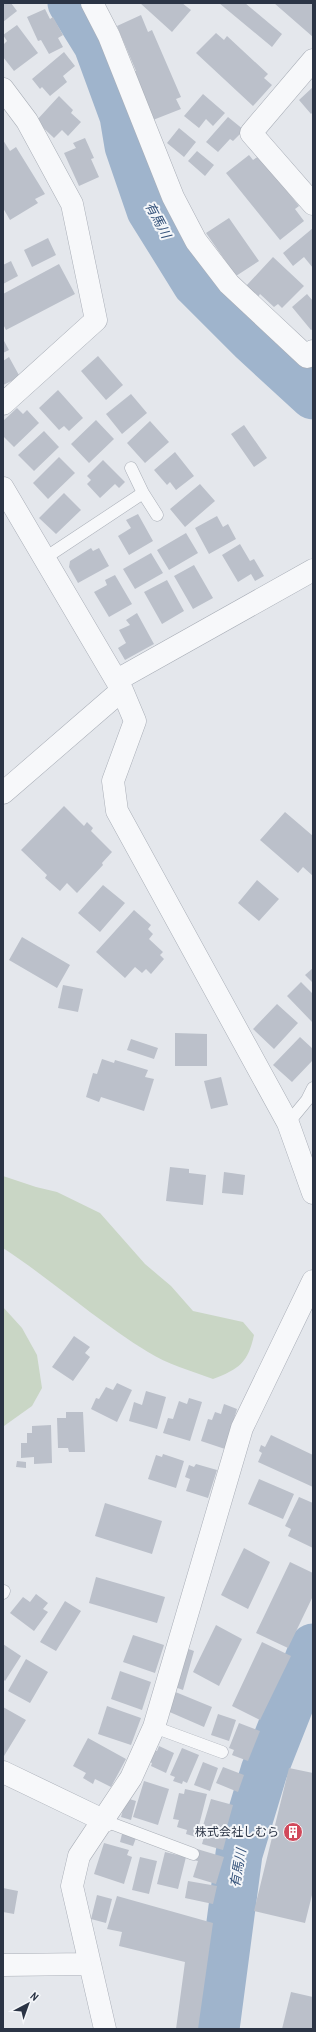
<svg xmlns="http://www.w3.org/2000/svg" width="316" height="2032" viewBox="0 0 316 2032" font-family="'Archivo Narrow','Noto Sans JP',sans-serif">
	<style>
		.green { fill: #c9d6c5 }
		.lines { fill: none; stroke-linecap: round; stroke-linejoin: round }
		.river { stroke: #9fb4cc; stroke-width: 47 }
		.building { fill: #bbc0ca }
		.lane-casing { stroke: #a9aeb7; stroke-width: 13 }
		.street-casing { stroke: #a9aeb7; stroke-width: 23 }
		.lane { stroke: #f7f8fa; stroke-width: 12 }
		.street { stroke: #f7f8fa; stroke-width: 22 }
		.labels { text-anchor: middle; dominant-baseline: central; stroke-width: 4; stroke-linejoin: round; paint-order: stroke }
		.poi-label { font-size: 12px; fill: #2b3445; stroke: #f4f6f9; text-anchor: end }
		.water-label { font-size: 13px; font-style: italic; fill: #34527a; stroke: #f4f6f9 }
	</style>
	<rect width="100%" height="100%" fill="#e4e7ec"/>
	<path class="green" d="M3 1176 36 1187 57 1192 100 1213 145 1264 171 1286 193 1311 243 1322 254 1335C248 1363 239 1369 213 1379 191 1371 167 1364 148 1352 97 1321 52 1280 3 1248Z
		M3 1307 22 1328 37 1355 42 1388 32 1406 4 1426Z"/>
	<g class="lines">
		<path class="river" d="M71 3 97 45 123 116 128 146 150 210 196 284 251 339 313 396
			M216 2029 239 1854 264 1771 313 1647"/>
	</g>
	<path class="building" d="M3 3H11L17 11 3 22Z
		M140 3H182L191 10 172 32Z
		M219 3H245L282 34 272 47Z
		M274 3H313V37Z
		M45 9 50 19 53 17 63 35 58 38 63 47 49 54 41 40 38 41 27 17Z
		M141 15 148 32 152 30 181 97 176 99 181 109 153 120 133 72 136 71 117 26Z
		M17 25 38 53 14 71 3 57V45L7 41 3 35Z
		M216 33 224 40 227 36 268 74 264 78 272 85 253 106 196 53Z
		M64 52 75 66 63 76 67 82 50 96 42 87 40 89 32 79Z
		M313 87V112L311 114 299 100Z
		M203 94 225 113 213 126 206 119 199 128 184 116Z
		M59 96 73 110 71 113 81 122 68 136 62 130 54 138 36 121Z
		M228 117 244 130 233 141 230 139 218 152 206 142Z
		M179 128 196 142 184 157 167 143Z
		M85 138 94 158 91 159 99 177 79 186 64 153 76 148 73 143Z
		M3 140 10 151 16 147 45 194 35 199 38 203 10 220 3 208Z
		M197 151 214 165 205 176 188 161Z
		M249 155 253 160 259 156 299 206 295 209 304 221 280 240 226 173Z
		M229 218 259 261 236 276 206 233Z
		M313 228V268L304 257 293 266 283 253Z
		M48 238 56 255 32 267 24 250Z
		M273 257 304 286 282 308 278 304 274 307 260 294 258 297 246 286Z
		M11 261 18 276 3 284V265Z
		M59 264 75 294 6 330 3 324V294Z
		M307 294 313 301V329L311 330 292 307Z
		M3 339 9 350 3 353Z
		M98 356 123 385 106 400 81 371Z
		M9 357 20 377 3 385V361Z
		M58 390 83 418 69 431 64 426 59 430 39 408Z
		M131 394 147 413 122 434 106 414Z
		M17 408 23 414 27 410 39 423 14 447 3 436V421Z
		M96 420 114 439 89 463 71 444Z
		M150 421 169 442 145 463 127 443Z
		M244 425 267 458 254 467 231 434Z
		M44 431 59 447 34 471 18 455Z
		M175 452 194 476 176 490 170 482 167 485 154 470Z
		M59 457 75 473 48 499 33 483Z
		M103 460 125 482 119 488 115 484 100 498 87 484 91 480 87 476Z
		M200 484 215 501 185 527 170 509Z
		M64 493 81 510 56 534 39 518Z
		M138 514 153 541 129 555 118 536 131 528 126 520Z
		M217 516 223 527 228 524 236 539 209 554 195 528Z
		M186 533 198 553 169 570 157 550Z
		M240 544 250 561 254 559 264 576 255 581 251 574 238 582 222 555Z
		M91 548 93 551 99 548 109 566 78 583 69 567 70 561Z
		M151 553 163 573 135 589 123 569Z
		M194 565 213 598 193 609 174 576Z
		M115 575 132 604 109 617 94 592 107 585 105 580Z
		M167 580 184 611 162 624 144 592Z
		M137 613 154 644 125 660 118 648 126 643 119 630 130 625 126 620Z
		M64 806 84 826 87 822 93 828 91 831 112 852 102 863 103 865 77 893 67 883 60 891 45 878 47 875 21 850Z
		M285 812 313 836V876L303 867 298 873 260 840Z
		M257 880 279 899 259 921 238 903Z
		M103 885 125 903 100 932 78 913Z
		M134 910 151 925 148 929 153 934 149 939 163 952 160 955 164 959 151 974 146 969 142 973 135 967 125 978 96 952Z
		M22 937 70 965 57 988 9 960Z
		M313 968V983L305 975Z
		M301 982 313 994V1023L287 996Z
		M63 985 83 989 78 1012 58 1008Z
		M277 1004 298 1023 274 1049 253 1029Z
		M175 1033 207 1034V1066H175Z
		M300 1037 313 1049V1060L292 1082 273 1065Z
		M131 1039 158 1048 154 1059 127 1050Z
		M102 1059 114 1063 115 1060 148 1070 145 1077 154 1079 144 1111 101 1097 99 1102 86 1097 93 1073 97 1074Z
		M221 1077 228 1105 211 1109 204 1081Z
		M170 1167 189 1169V1173L206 1175 203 1205 166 1201Z
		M224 1172 245 1175 243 1195 222 1193Z
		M74 1336 90 1347 85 1353 90 1357 73 1381 52 1367Z
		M117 1383 132 1390 117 1422 91 1409 96 1398 99 1399 106 1387 113 1390Z
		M146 1391 166 1397 157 1429 129 1421 134 1402 142 1405Z
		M189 1398 202 1402 190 1441 163 1433 168 1418 173 1419 179 1401 187 1404Z
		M224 1404 237 1409 225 1449 201 1441 208 1419 212 1420 215 1412 221 1414Z
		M66 1412H83L85 1452H69L68 1448H58L57 1418H66Z
		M51 1425 52 1463 34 1464V1457L21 1458V1443H27V1433H32V1426Z
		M271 1435 313 1455V1487L258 1462 262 1453 259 1451 261 1445 265 1447Z
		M163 1454 184 1461 176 1488 148 1479 156 1455 162 1457Z
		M17 1461 26 1462V1468L16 1467Z
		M196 1464 217 1470 208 1498 186 1491 190 1479 185 1477 189 1465 194 1467Z
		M259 1479 294 1494 283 1519 248 1504Z
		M299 1497 313 1503V1548L288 1536 291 1529 285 1526Z
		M105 1503 162 1521 152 1554 95 1536Z
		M244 1548 270 1562 248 1609 221 1595Z
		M290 1562 313 1573V1596L288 1648 256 1633Z
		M96 1577 165 1597 157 1623 89 1603Z
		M36 1594 48 1603 43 1609 48 1612 34 1631 10 1613 23 1597 30 1602Z
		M65 1601 81 1611 56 1651 40 1642Z
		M216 1625 242 1639 219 1686 193 1672Z
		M133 1635 164 1645 155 1673 123 1662Z
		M262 1642 291 1656 260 1720 232 1706Z
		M3 1644 21 1656 5 1681 3 1679Z
		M186 1648 194 1651 183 1690 175 1687Z
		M26 1659 48 1672 30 1703 8 1691Z
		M120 1671 151 1682 142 1710 111 1699Z
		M173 1691 212 1707 204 1727 165 1710Z
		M107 1706 141 1718 131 1745 98 1734Z
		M3 1707 26 1720 4 1756 3 1755Z
		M218 1714 236 1720 229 1741 211 1735Z
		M239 1723 260 1731 248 1761 232 1755 234 1750 229 1748Z
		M88 1738 126 1759 111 1787 95 1779 93 1784 83 1778 86 1773 73 1766Z
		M159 1746 174 1753 166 1773 151 1766 152 1763 147 1760 152 1749 157 1751Z
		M182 1748 199 1755 187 1783 183 1781 182 1784 173 1781 175 1777 170 1775Z
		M203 1762 218 1768 210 1791 194 1785Z
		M223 1767 244 1775 238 1792 216 1783Z
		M289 1768 313 1773V1891L305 1923 254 1911Z
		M144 1781 169 1789 158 1825 133 1817Z
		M185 1789 207 1794 196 1837 186 1834 187 1830 177 1827 179 1820 173 1819 179 1793 184 1794Z
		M126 1798 136 1801 131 1820 121 1817Z
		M211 1799 233 1805 225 1834 227 1835 223 1850 202 1844 206 1830 202 1829Z
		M122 1834 136 1838 133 1846 120 1842Z
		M104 1843 129 1850 127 1855 132 1857 124 1884 94 1874Z
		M197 1849 224 1857 216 1884 193 1877 198 1861 193 1860Z
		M165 1852 186 1857 178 1889 157 1884Z
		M140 1857 157 1861 149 1894 132 1890Z
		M188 1881 217 1886 213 1904 185 1898Z
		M3 1888 18 1891 14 1914 3 1912Z
		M97 1895 112 1899 106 1923 91 1919Z
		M117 1896 213 1923 198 2029H176L185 1962 119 1946 122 1932 107 1929Z
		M291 1992 313 1997V2029H282Z"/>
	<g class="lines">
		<defs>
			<path id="lane" d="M131 468 143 493 157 515
				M45 558 143 493
				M288 1123 307 1100 313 1088
				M3 1593 4 1591
				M154 1727 222 1752
				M105 1821 193 1854"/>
			<path id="street" d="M92 3 109 36 173 197 196 241 229 284 307 357 313 351
				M313 60 251 133 313 204
				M3 89 27 121 72 204 96 320 3 404
				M3 488 122 690 135 721 113 781 117 811 288 1123 313 1193
				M117 680 313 570
				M3 793 122 690
				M3 1772 105 1821
				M3 1965 89 1964
				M105 2029 72 1886 79 1856 131 1778 154 1727 242 1428 313 1281"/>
		</defs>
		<use href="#lane" class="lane-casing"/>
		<use href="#street" class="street-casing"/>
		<use href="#lane" class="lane"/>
		<use href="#street" class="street"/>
	</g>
	<defs>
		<symbol id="building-disc" viewBox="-11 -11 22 22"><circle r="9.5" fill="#d1495b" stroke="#f4f6f9"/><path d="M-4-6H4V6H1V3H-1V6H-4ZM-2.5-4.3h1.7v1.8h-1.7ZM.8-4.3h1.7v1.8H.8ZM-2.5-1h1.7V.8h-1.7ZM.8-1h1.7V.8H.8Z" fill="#fff"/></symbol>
	</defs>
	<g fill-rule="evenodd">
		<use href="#building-disc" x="282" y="1821" width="22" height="22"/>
	</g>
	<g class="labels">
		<g class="poi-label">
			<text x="279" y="1832">株式会社しむら</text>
		</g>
		<g class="water-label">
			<text transform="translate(158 220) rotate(62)">有馬川</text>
			<text transform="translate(238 1868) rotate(-80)">有馬川</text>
		</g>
	</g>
	<rect width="316" height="2032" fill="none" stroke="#2b3445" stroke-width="8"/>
	<g transform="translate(28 2004) rotate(41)" stroke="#f4f6f9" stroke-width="3" paint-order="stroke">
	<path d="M0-3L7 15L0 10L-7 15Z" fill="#2b3445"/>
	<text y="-6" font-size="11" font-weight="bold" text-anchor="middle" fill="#2b3445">N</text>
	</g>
</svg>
